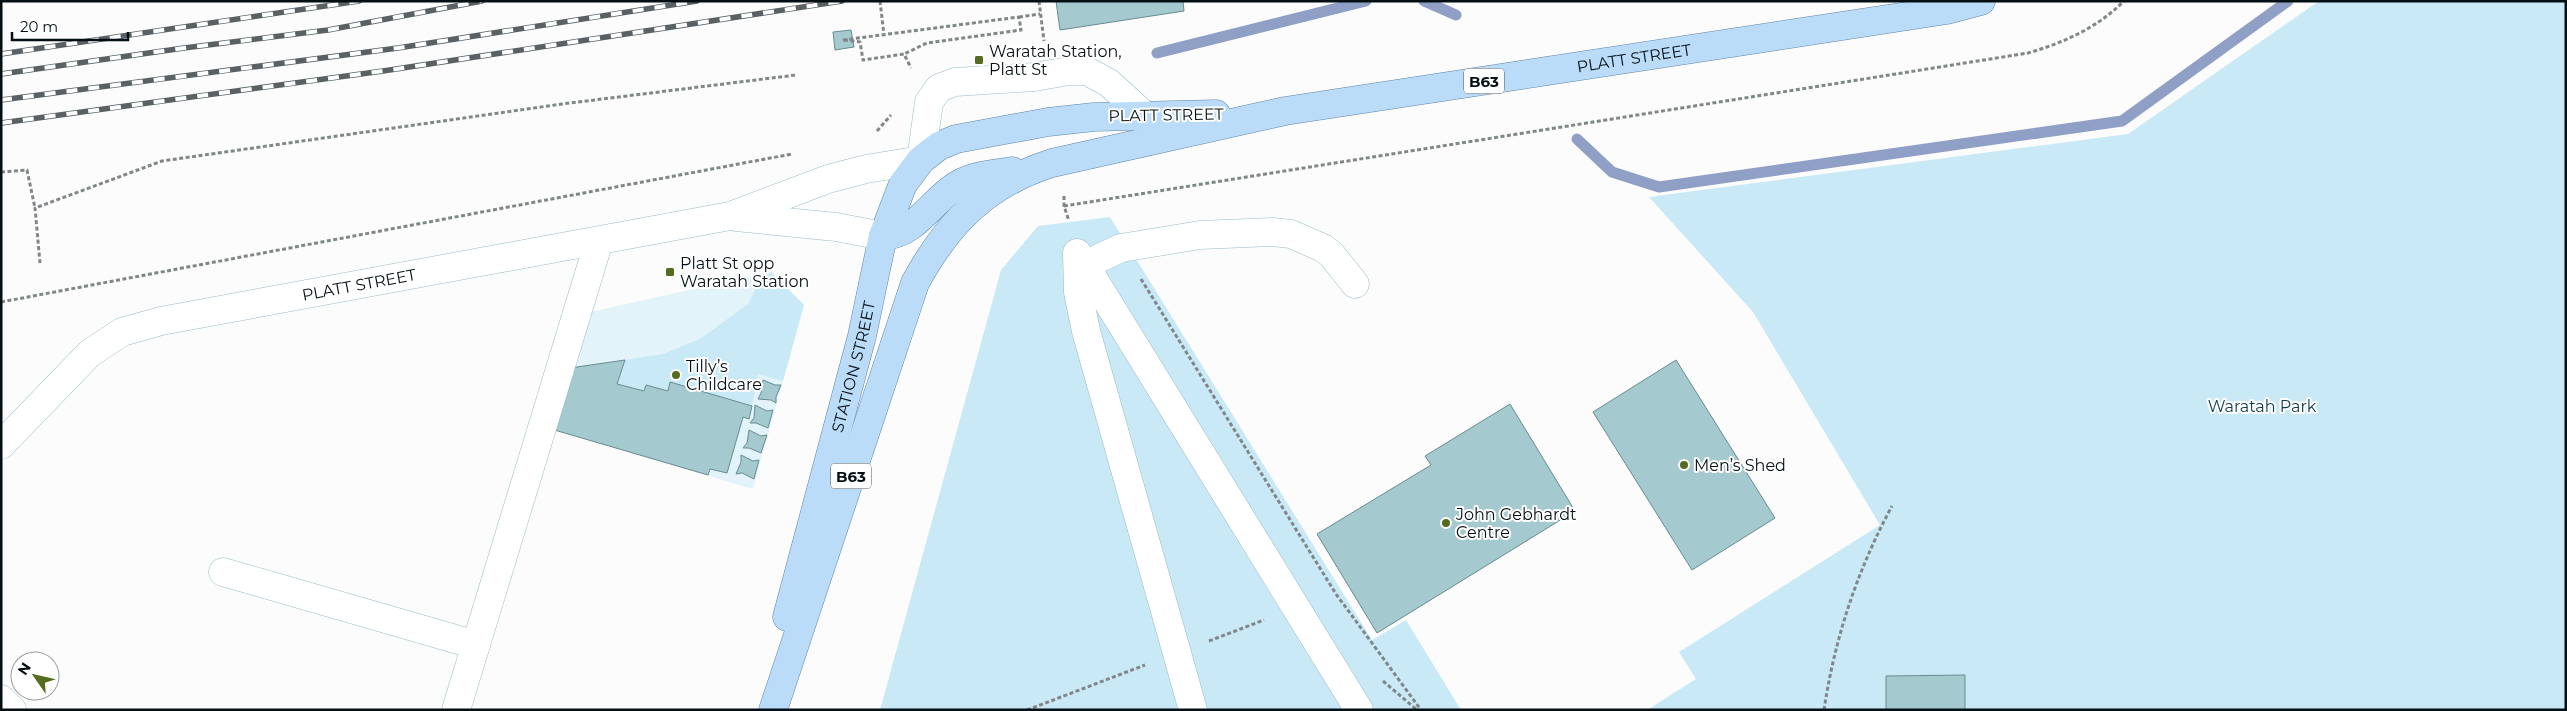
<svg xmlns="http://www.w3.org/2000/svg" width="2567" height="711" viewBox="0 0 2567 711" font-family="Montserrat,sans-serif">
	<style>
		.built { fill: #e2f3fa }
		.green { fill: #c9e9f7 }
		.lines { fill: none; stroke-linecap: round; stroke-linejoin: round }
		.stream { stroke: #8f9fc6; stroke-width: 11 }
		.building { fill: #a4c9ce; stroke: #688c90 }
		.minor-casing { stroke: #9bbbc9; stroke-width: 29 }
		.major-casing { stroke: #5e85a6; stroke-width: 29 }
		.path { stroke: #818789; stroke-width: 3; stroke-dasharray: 4 2.5; stroke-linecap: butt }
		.minor { stroke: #fff; stroke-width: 28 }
		.major { stroke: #bbdcf9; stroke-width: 28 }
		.rail-casing { stroke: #596164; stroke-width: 5.5 }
		.rail { stroke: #fff; stroke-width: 4; stroke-dasharray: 11; stroke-linecap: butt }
		.poi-dot { fill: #536c1e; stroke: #fff; stroke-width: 2 }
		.labels { text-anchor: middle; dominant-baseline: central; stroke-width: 4; stroke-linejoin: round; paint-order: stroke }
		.shield { fill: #fff; stroke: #4f575a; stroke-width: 1 }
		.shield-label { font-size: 15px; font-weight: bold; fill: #040f14 }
		.poi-label { font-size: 16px; fill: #040f14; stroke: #fff; text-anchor: start }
		.street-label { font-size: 16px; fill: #040f14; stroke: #fff }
		.park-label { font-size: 16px; fill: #0e3a4a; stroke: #fff }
	</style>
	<rect width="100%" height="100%" fill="#fbfcfb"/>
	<path class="built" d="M771 272 804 305 753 489 551 429 586 313Z"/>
	<path class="green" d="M2319 1H2566V710H1647L1696 679 1679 652 1880 525 1753 312 1649 197 2128 134Z
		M1110 217 1372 640 1406 620 1461 710H880L1001 270 1038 226Z
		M771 272 804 305 783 381 758 374 752 406 670 383 668 391 646 385 644 391 617 384 625 360 663 354 700 339 748 304 756 288Z"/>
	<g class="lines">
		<path class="stream" d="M1424 1 1456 15
			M1157 53 1366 1
			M1577 139 1612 172 1659 187 2122 121 2288 1"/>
	</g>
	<path class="building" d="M1056 1H1183L1184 11 1060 30Z
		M851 30 854 47 835 50 833 32Z
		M625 360 617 384 644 391 646 385 668 391 670 382 752 406 749 419 743 417 727 473 710 469 708 475 551 429 570 368Z
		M1676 360 1775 518 1692 570 1593 412Z
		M763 380 775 385H781L776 397V403L771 400 758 399 761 393Z
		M1510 404 1575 511 1377 633 1317 534 1431 465 1425 456Z
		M755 405 767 411 773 410 768 428 756 423H750L754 418Z
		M749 430 761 436 767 435 761 453 749 448H743L747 443Z
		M741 455 753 461 759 460 754 479 742 473 736 474 741 462Z
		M1965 675V710H1886V676Z"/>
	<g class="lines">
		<defs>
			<g id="minor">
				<path d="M736 217 836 227 883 236"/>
				<path d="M1077 253 1078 292 1086 331 1193 710"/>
				<path d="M1355 284 1331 254 1323 248 1291 234 1273 232 1200 235 1121 248 1085 265 1359 710"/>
				<path id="s1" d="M1 445 90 353 122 332 161 321 730 216 828 179 866 169 921 160 929 102 939 88 955 82 1034 77 1069 71H1087L1109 83 1145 116"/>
				<path d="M223 572 476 645"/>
				<path d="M1 699 12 710"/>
				<path d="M456 710 599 241"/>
			</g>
			<g id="major">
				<path d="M883 236C916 235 932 199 959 184 974 175 995 174 1012 171"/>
				<path id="s2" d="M787 617 862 336 883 236 903 184 921 160 939 146 956 139 1048 122 1094 117 1216 114"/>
				<path id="s3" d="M773 710 915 283C948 222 986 184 1052 163L1285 111 1947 10 1981 1"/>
			</g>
		</defs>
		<use href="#minor" class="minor-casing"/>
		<use href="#major" class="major-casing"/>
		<path class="path" d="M880 1 884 35
			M1039 1 1044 41
			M1019 17 1040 14
			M843 40 1019 17 1021 30 927 43 904 54
			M844 40 860 42 863 60 904 54 911 68
			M877 131 891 115
			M1 172 27 170 35 208
			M1064 196V206L1069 221
			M1064 206 2028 53C2063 43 2097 28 2124 1
			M40 263 35 208 162 161 562 104 796 75
			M1141 279 1336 594 1421 710
			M1 302 792 154
			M1209 641 1264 620
			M1383 681 1417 710
			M1027 710 1145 665
			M1824 710C1835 637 1857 571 1892 506"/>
		<use href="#minor" class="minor"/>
		<use href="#major" class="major"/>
		<defs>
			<path id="rail" d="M1 54 359 1
				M1 74 184 48 328 30 482 1
				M1 100 398 48 697 1
				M1 123 383 71 842 1"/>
		</defs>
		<use href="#rail" class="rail-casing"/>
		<use href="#rail" class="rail"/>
	</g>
	<g class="poi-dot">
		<rect x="974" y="55" width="10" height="10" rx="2.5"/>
		<rect x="665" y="267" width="10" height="10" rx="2.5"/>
		<circle cx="676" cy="375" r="5"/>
		<circle cx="1684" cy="465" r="5"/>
		<circle cx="1446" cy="523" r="5"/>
	</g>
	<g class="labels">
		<g class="shield">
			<rect x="1464" y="68.5" width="40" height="25" rx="4"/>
			<rect x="831" y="463.5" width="40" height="25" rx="4"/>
		</g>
		<g class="shield-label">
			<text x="1484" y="81">B63</text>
			<text x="851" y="476">B63</text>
		</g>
		<g class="poi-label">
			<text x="989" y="51">Waratah Station,<tspan x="989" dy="18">Platt St</tspan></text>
			<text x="680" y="263">Platt St opp<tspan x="680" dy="18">Waratah Station</tspan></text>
			<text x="686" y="366">Tilly’s<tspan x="686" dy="18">Childcare</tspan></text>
			<text x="1694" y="465">Men’s Shed</text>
			<text x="1456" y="514">John Gebhardt<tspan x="1456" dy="18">Centre</tspan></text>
		</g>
		<g class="street-label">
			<text stroke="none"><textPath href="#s3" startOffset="1229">PLATT STREET</textPath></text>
			<text transform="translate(1166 115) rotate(-1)">PLATT STREET</text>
			<text stroke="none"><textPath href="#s1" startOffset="408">PLATT STREET</textPath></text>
			<text stroke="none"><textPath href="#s2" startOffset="259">STATION STREET</textPath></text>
		</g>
		<g class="park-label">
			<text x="2262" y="406">Waratah Park</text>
		</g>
	</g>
	<rect width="2567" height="711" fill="none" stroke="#040f14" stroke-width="5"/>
	<g transform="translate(35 676) rotate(304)"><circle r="24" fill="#ffffff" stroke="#9b9fa1"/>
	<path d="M0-4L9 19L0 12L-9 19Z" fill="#536c1e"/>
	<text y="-8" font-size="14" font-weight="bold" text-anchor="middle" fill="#040f14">N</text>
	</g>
	<path d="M12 32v8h116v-8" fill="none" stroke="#040f14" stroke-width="2.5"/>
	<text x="20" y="32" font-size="15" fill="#040f14" stroke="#ffffff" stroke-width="4" paint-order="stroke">20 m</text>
</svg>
